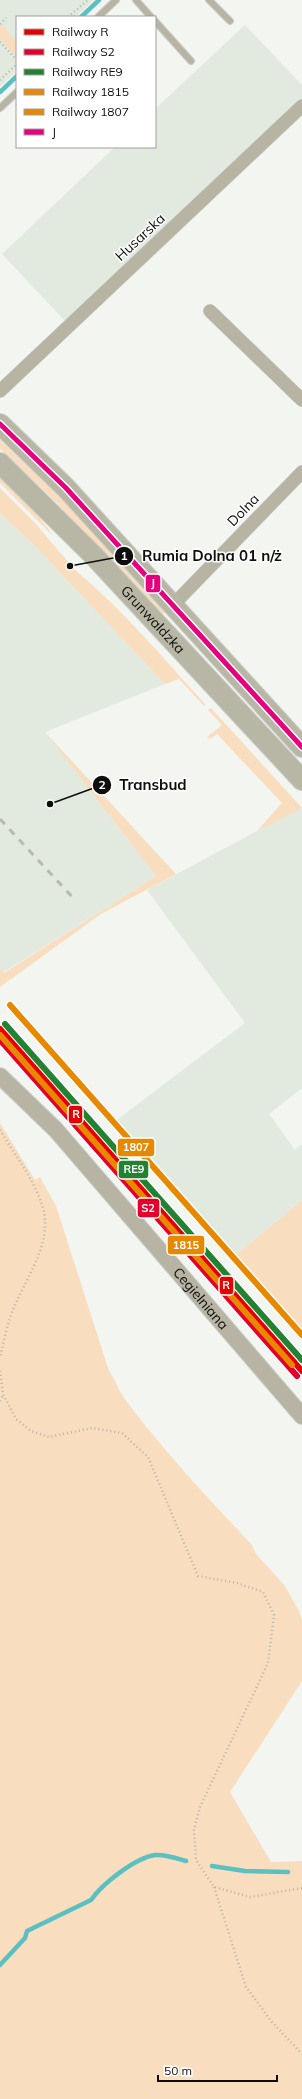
<svg xmlns="http://www.w3.org/2000/svg" width="302" height="2099" viewBox="0 0 302 2099" font-family="Mulish,sans-serif">
	<style>
		.built { fill: #e2e9de }
		.green { fill: #f8ddbf }
		.lines { fill: none; stroke-linecap: round; stroke-linejoin: round }
		.stream { stroke: #5bc0c1; stroke-width: 4.5 }
		.service-casing { stroke: #cdcfcc; stroke-width: 8 }
		.minor-casing { stroke: #cdcfcc; stroke-width: 14 }
		.tertiary-casing { stroke: #cdcfcc; stroke-width: 18 }
		.primary-casing { stroke: #cdcfcc; stroke-width: 22 }
		.path { stroke: #b6b6ab; stroke-width: 2.5; stroke-dasharray: 1 3; stroke-linecap: butt }
		.service { stroke: #b7b4a3; stroke-width: 6 }
		.minor { stroke: #b7b4a3; stroke-width: 13 }
		.tertiary { stroke: #b7b4a3; stroke-width: 16 }
		.primary { stroke: #b8b7a5; stroke-width: 20 }
		.rail { stroke: #b8b9af; stroke-width: 3; stroke-dasharray: 7 7; stroke-linecap: butt }
		.bus-1-casing { stroke: #fff; stroke-width: 8 }
		.bus-1 { stroke: #e5007d; stroke-width: 5 }
		.rail-1-casing { stroke: #fff; stroke-width: 9 }
		.rail-2-casing { stroke: #fff; stroke-width: 9 }
		.rail-3-casing { stroke: #fff; stroke-width: 9 }
		.rail-4-casing { stroke: #fff; stroke-width: 9 }
		.rail-5-casing { stroke: #fff; stroke-width: 9 }
		.rail-1 { stroke: #e50000; stroke-width: 6 }
		.rail-2 { stroke: #e4002b; stroke-width: 6 }
		.rail-3 { stroke: #238132; stroke-width: 6 }
		.rail-4 { stroke: #e78801; stroke-width: 6 }
		.rail-5 { stroke: #e78801; stroke-width: 6 }
		.labels { text-anchor: middle; dominant-baseline: central; stroke-width: 3; stroke-linejoin: round; paint-order: stroke }
		.street-label { font-size: 14px; fill: #0d0e0c; stroke: #fff }
		.leader { fill: none; stroke: #0d0e0c; stroke-width: 1.5 }
		.callout-dot { fill: #0d0e0c; stroke: #fff; stroke-width: 1.5 }
		.mark-label { font-size: 12px; text-anchor: middle; font-weight: bold; fill: #fff }
		.callout-label { font-size: 15px; text-anchor: middle; font-weight: bold; fill: #0d0e0c; stroke: #fff; stroke-width: 3; stroke-linejoin: round; paint-order: stroke }
		.line-badge { stroke: #fff; stroke-width: 1.5 }
		.badge-label { font-size: 11px; text-anchor: middle; font-weight: bold; fill: #fff }
	</style>
	<rect width="100%" height="100%" fill="#f2f5f0"/>
	<path class="built" d="M0 0H94L76 17H17V71L0 87Z
		M245 25 302 85V100L66 322 2 254 115 147H155V109Z
		M0 513 34 545 165 684 45 732 156 876 4 972 0 987Z
		M300 808 302 810V1088L269 1114 295 1150 302 1144V1200L231 1259 114 1122 245 1023 147 890Z"/>
	<path class="green" d="M2 24 17 43V57L0 39V26Z
		M0 440 49 485 166 611 162 615 57 503 0 449Z
		M0 476 31 506 54 537 0 483Z
		M0 488 35 523 69 563 67 564 72 571 74 569C122 609 163 658 205 704L204 706 179 679 165 684 34 545 0 513Z
		M211 708 302 808 257 831 282 803 217 734 210 739 207 737 222 725 208 710Z
		M45 732 176 874 101 914 0 987V968L4 973 156 876Z
		M0 1123 35 1180 40 1177 56 1206 109 1371C116 1381 119 1392 127 1402 165 1453 209 1499 252 1545L256 1554 285 1586 299 1611 302 1621V1681L230 1792 271 1862 302 1861V2099H0Z
		M302 1200V1337L231 1259Z"/>
	<g class="lines">
		<path class="stream" d="M81 17 99 0
			M0 92 17 76
			M212 1866 245 1871 288 1872
			M0 1965 25 1938 27 1931 91 1900C102 1884 135 1858 155 1855 165 1854 176 1858 186 1861"/>
		<defs>
			<path id="service" d="M136 0 151 17
				M209 0 230 21
				M98 17 116 0
				M155 21 191 61
				M0 108 17 92"/>
			<path id="minor" d="M210 311 302 400
				M0 391 302 106
				M173 605 302 472"/>
			<g id="tertiary">
				<path id="s1" d="M0 1076 56 1130 302 1416"/>
			</g>
			<g id="primary">
				<path d="M0 424 66 488 302 747"/>
				<path id="s2" d="M0 463 94 556 302 780"/>
			</g>
		</defs>
		<use href="#service" class="service-casing"/>
		<use href="#minor" class="minor-casing"/>
		<use href="#tertiary" class="tertiary-casing"/>
		<use href="#primary" class="primary-casing"/>
		<path class="path" d="M68 17 88 0
			M0 24 6 18
			M0 42 17 60
			M0 80 17 64
			M0 1130C14 1154 32 1176 41 1202 55 1238 30 1271 16 1303 8 1319 4 1340 0 1358
			M0 1371 3 1394 16 1419 31 1431 49 1437 92 1428 122 1433 148 1457 198 1576 237 1583 263 1592 274 1615 268 1663 200 1807 194 1830 196 1860 214 1887 250 1897 302 1888
			M0 1401 3 1395
			M214 1887 246 1987 272 2022 302 2054"/>
		<use href="#service" class="service"/>
		<use href="#minor" class="minor"/>
		<use href="#tertiary" class="tertiary"/>
		<use href="#primary" class="primary"/>
		<path class="rail" d="M0 819 76 901"/>
		<defs>
			<path id="bus-1" d="M0 424 66 488 302 747"/>
		</defs>
		<use href="#bus-1" class="bus-1-casing"/>
		<use href="#bus-1" class="bus-1"/>
		<defs>
			<path id="rail-1" d="M0 1029 302 1371"/>
			<path id="rail-2" d="M0 1040 297 1376"/>
			<path id="rail-3" d="M5 1024 302 1360"/>
			<path id="rail-4" d="M0 1035 292 1365"/>
			<path id="rail-5" d="M10 1005 302 1335"/>
		</defs>
		<use href="#rail-1" class="rail-1-casing"/>
		<use href="#rail-2" class="rail-2-casing"/>
		<use href="#rail-3" class="rail-3-casing"/>
		<use href="#rail-4" class="rail-4-casing"/>
		<use href="#rail-5" class="rail-5-casing"/>
		<use href="#rail-1" class="rail-1"/>
		<use href="#rail-2" class="rail-2"/>
		<use href="#rail-3" class="rail-3"/>
		<use href="#rail-4" class="rail-4"/>
		<use href="#rail-5" class="rail-5"/>
	</g>
	<g class="labels">
		<g class="street-label">
			<text transform="translate(140 237) rotate(-43)">Husarska</text>
			<text transform="translate(243 510) rotate(-46)">Dolna</text>
			<text stroke="none"><textPath href="#s2" startOffset="219">Grunwaldzka</textPath></text>
			<text stroke="none"><textPath href="#s1" startOffset="300">Cegielniana</textPath></text>
		</g>
	</g>
	<path class="leader" d="M70 566L124 556M50 804L102 785"/>
	<g class="callout-dot">
		<circle cx="70" cy="566" r="4"/>
		<circle cx="50" cy="804" r="4"/>
		<circle cx="124" cy="556" r="10"/>
		<circle cx="102" cy="785" r="10"/>
	</g>
	<g class="mark-label">
		<text x="124" y="560">1</text>
		<text x="102" y="789">2</text>
	</g>
	<g class="callout-label">
		<text x="212" y="561">Rumia Dolna 01 n/ż</text>
		<text x="153" y="790">Transbud</text>
	</g>
	<g class="line-badge">
		<rect x="145" y="574" width="16" height="19" rx="4" fill="#e5007d"/>
		<rect x="68" y="1105" width="15" height="19" rx="4" fill="#e50000"/>
		<rect x="117" y="1138" width="38" height="19" rx="4" fill="#e78801"/>
		<rect x="118" y="1160" width="31" height="19" rx="4" fill="#238132"/>
		<rect x="137" y="1198" width="23" height="20" rx="4" fill="#e4002b"/>
		<rect x="167" y="1235" width="38" height="20" rx="4" fill="#e78801"/>
		<rect x="219" y="1276" width="15" height="19" rx="4" fill="#e50000"/>
	</g>
	<g class="badge-label">
		<text x="153" y="587">J</text>
		<text x="76" y="1118">R</text>
		<text x="136" y="1151">1807</text>
		<text x="134" y="1173">RE9</text>
		<text x="148" y="1212">S2</text>
		<text x="186" y="1249">1815</text>
		<text x="226" y="1289">R</text>
	</g>
	<rect x="16" y="16" width="140" height="132" fill="#ffffff" stroke="#9e9f9e"/>
	<rect x="24" y="29" width="20" height="6" fill="#e50000" stroke="#9e9f9e"/>
	<text x="52" y="36" font-size="12" fill="#0d0e0c">Railway R</text>
	<rect x="24" y="49" width="20" height="6" fill="#e4002b" stroke="#9e9f9e"/>
	<text x="52" y="56" font-size="12" fill="#0d0e0c">Railway S2</text>
	<rect x="24" y="69" width="20" height="6" fill="#238132" stroke="#9e9f9e"/>
	<text x="52" y="76" font-size="12" fill="#0d0e0c">Railway RE9</text>
	<rect x="24" y="89" width="20" height="6" fill="#e78801" stroke="#9e9f9e"/>
	<text x="52" y="96" font-size="12" fill="#0d0e0c">Railway 1815</text>
	<rect x="24" y="109" width="20" height="6" fill="#e78801" stroke="#9e9f9e"/>
	<text x="52" y="116" font-size="12" fill="#0d0e0c">Railway 1807</text>
	<rect x="24" y="129" width="20" height="6" fill="#e5007d" stroke="#9e9f9e"/>
	<text x="52" y="136" font-size="12" fill="#0d0e0c">J</text>
	<path d="M158 2075v6h119v-6" fill="none" stroke="#0d0e0c" stroke-width="2"/>
	<text x="164" y="2075" font-size="12" fill="#0d0e0c" stroke="#ffffff" stroke-width="3" paint-order="stroke">50 m</text>
</svg>
